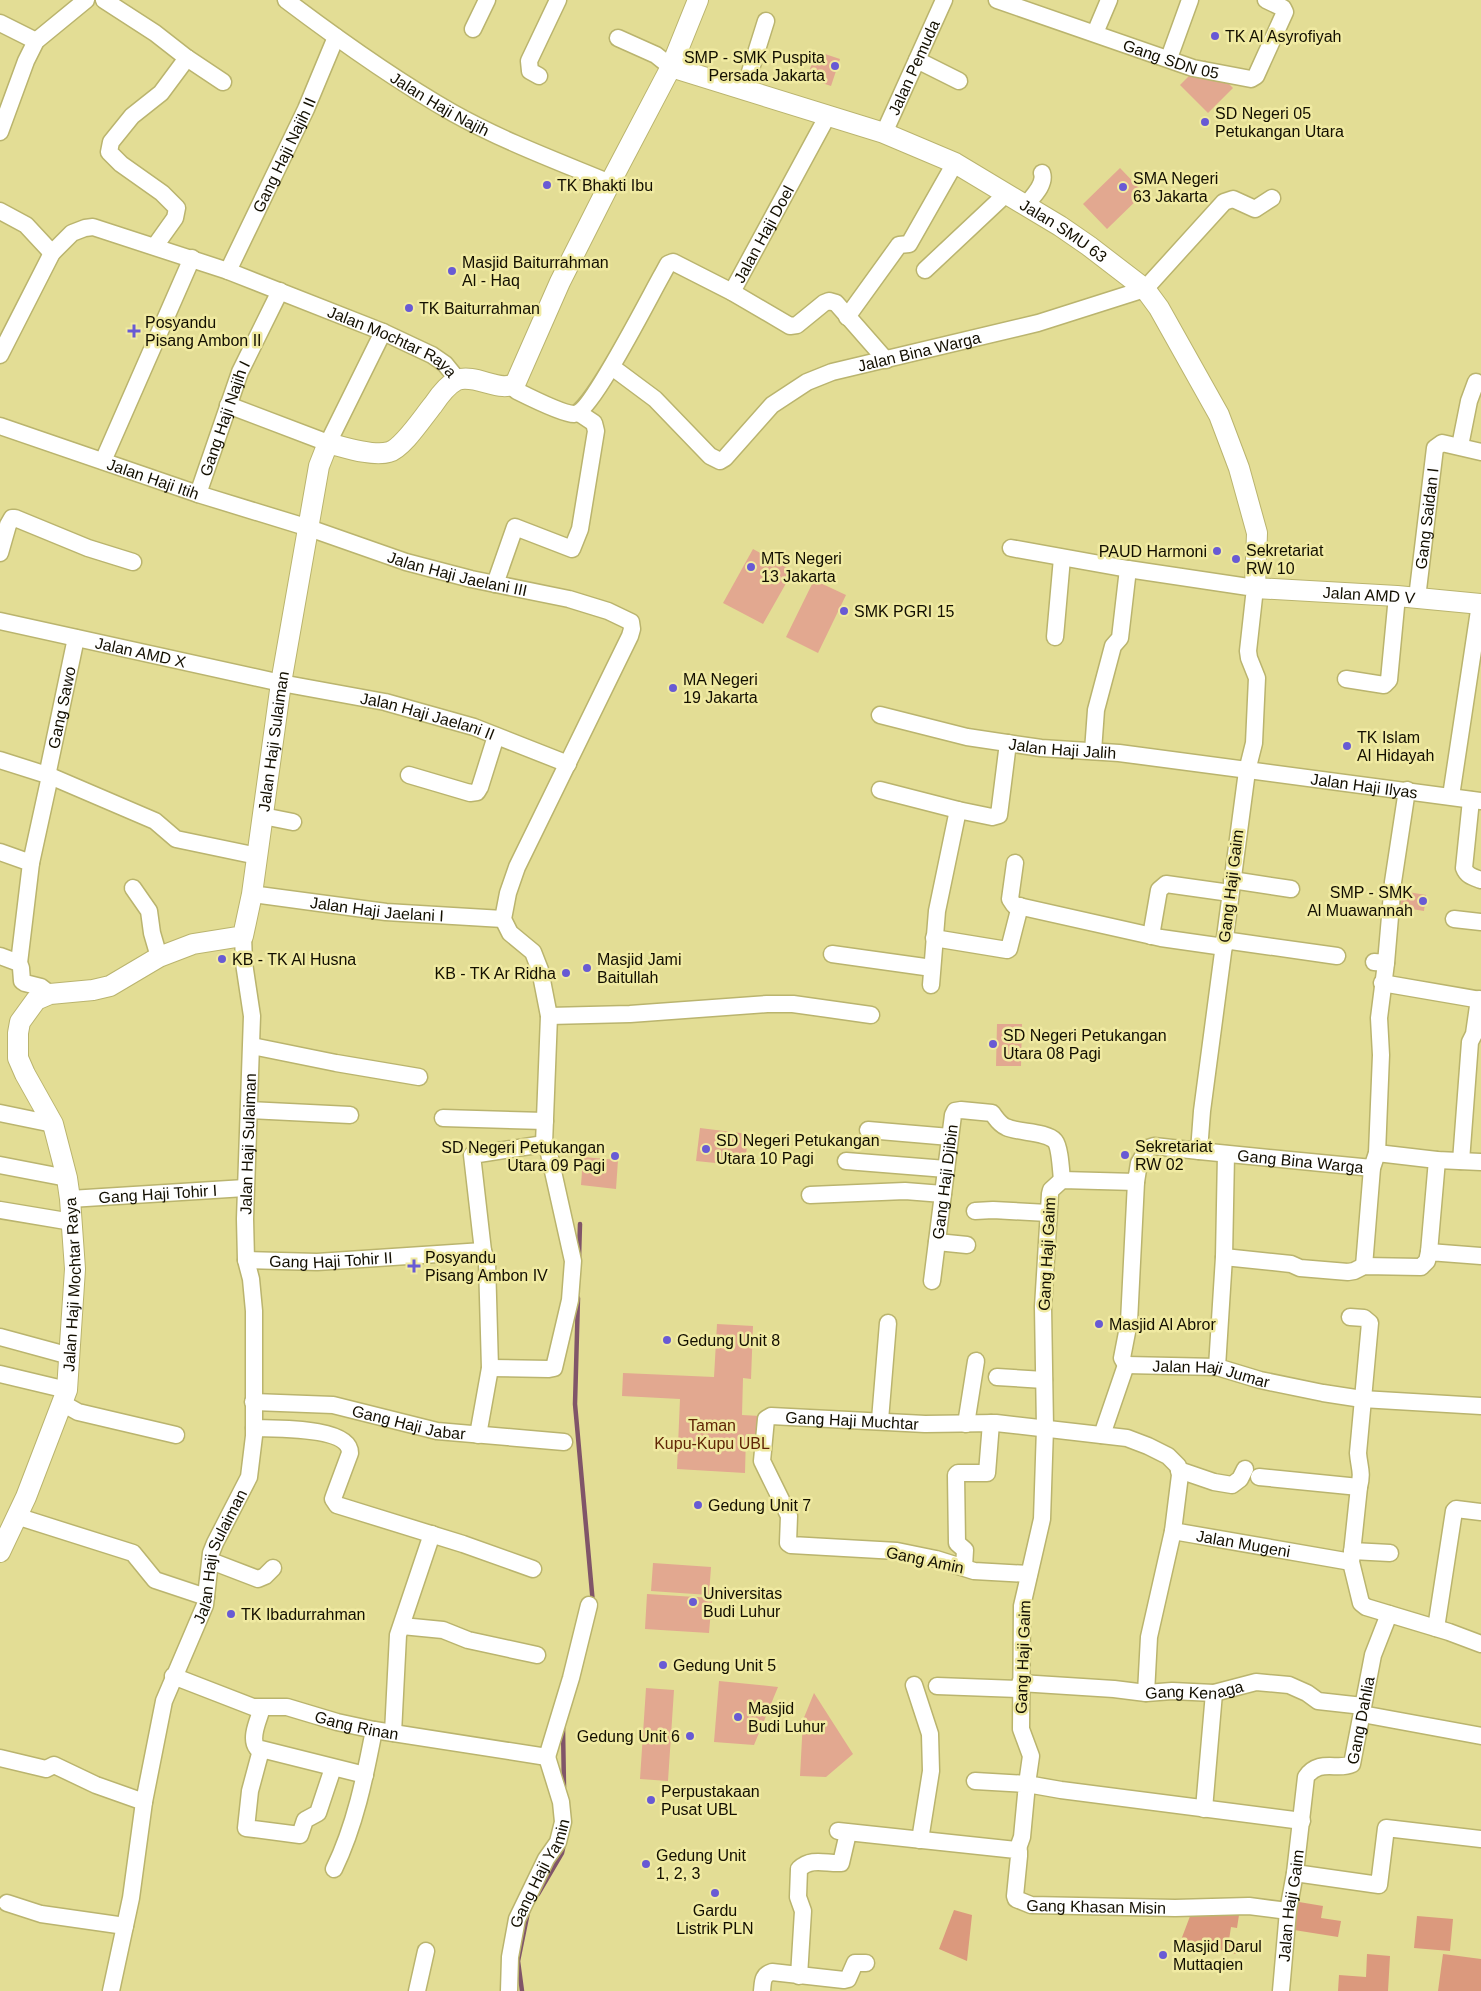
<svg xmlns="http://www.w3.org/2000/svg" width="1481" height="1991" viewBox="0 0 1481 1991" font-family="Arial,sans-serif">
	<style>
		.green { fill: #e2a890 }
		.forest { fill: #db997d }
		.lines { fill: none; stroke-linecap: round; stroke-linejoin: round }
		.stream { stroke: #805569; stroke-width: 4.5 }
		.minor-casing { stroke: #bab46e; stroke-width: 19 }
		.tertiary-casing { stroke: #bab46e; stroke-width: 22 }
		.minor { stroke: #fff; stroke-width: 16 }
		.tertiary { stroke: #fff; stroke-width: 20 }
		.poi-dot { fill: #685ad4; stroke: #f0eaa2; stroke-width: 2 }
		.labels { text-anchor: middle; dominant-baseline: central; stroke-width: 5; stroke-linejoin: round; paint-order: stroke }
		.poi-label { font-size: 16px; fill: #130f00; stroke: #f0eaa2; text-anchor: start }
		.street-label { font-size: 16px; fill: #130f00; stroke: #f0eaa2 }
		.park-label { font-size: 16px; fill: #612506; stroke: #f0eaa2 }
	</style>
	<rect width="100%" height="100%" fill="#e3dd95"/>
	<path class="green" d="M816 51 840 59 831 86 807 78Z
		M1205 60 1233 88 1208 113 1180 85Z
		M1120 168 1144 193 1107 229 1083 204Z
		M753 549 793 571 763 624 723 603Z
		M814 580 846 595 818 653 786 637Z
		M1402 891 1426 895 1424 911 1399 907Z
		M997 1024H1022L1021 1066H996Z
		M700 1128 748 1134 745 1166 696 1161Z
		M583 1157 618 1160 616 1189 581 1185Z
		M717 1324 753 1326 751 1379 743 1378 742 1415 760 1416 759 1434H746L745 1473 677 1469 680 1399 622 1396 623 1373 714 1377Z
		M653 1563 711 1567 709 1595 651 1591Z
		M647 1594 712 1598 709 1633 645 1629Z
		M719 1681 778 1687 754 1745 714 1742Z
		M646 1688 674 1690 668 1781 640 1779Z
		M814 1693 853 1754 826 1777 800 1776 803 1720Z"/>
	<path class="forest" d="M1299 1902 1323 1906 1321 1918 1341 1921 1338 1937 1294 1930Z
		M954 1910 972 1915 967 1961 939 1949Z
		M1192 1911 1239 1915 1237 1928 1231 1927 1229 1940 1238 1942 1236 1954 1181 1940Z
		M1417 1916 1453 1919 1450 1951 1414 1948Z
		M1367 1954 1390 1956 1388 1991H1338L1339 1975 1366 1977Z
		M1443 1954 1481 1959V1991H1438Z"/>
	<g class="lines">
		<path class="stream" d="M579 1258 580 1224
			M578 1298 575 1404 593 1604
			M563 1728 564 1787
			M538 1894 562 1853 564 1844
			M522 1991 518 1961 528 1912"/>
		<defs>
			<g id="minor">
				<path d="M104 0 155 33 187 58 223 82"/>
				<path id="s1" d="M286 0C339 40 395 80 453 113 503 141 557 161 610 183"/>
				<path id="s2" d="M997 0 1193 68 1251 79 1256 76 1285 12 1283 8 1266 0"/>
				<path d="M0 23 36 41"/>
				<path d="M473 29 487 0"/>
				<path d="M1095 33 1109 0"/>
				<path d="M618 38 656 55 671 67"/>
				<path d="M1169 58 1190 0"/>
				<path d="M917 60 959 81"/>
				<path d="M539 76 530 71 529 61 558 0"/>
				<path d="M744 91 766 21"/>
				<path d="M0 132 26 61 36 41 86 0"/>
				<path id="s3" d="M884 133 944 0"/>
				<path d="M1025 206C1032 197 1046 185 1042 173"/>
				<path d="M0 211 26 225 52 253"/>
				<path d="M155 246 175 218 177 208 162 193 121 164 109 152 111 142 132 116 161 93 187 58"/>
				<path d="M925 270 1006 194"/>
				<path id="s4" d="M228 271 306 109 336 37"/>
				<path id="s5" d="M732 292 828 115"/>
				<path d="M847 317 899 245 909 244 955 163"/>
				<path id="s6" d="M0 355 52 253 72 233 85 228 93 227 228 271 383 332 432 355 445 364 458 380"/>
				<path id="s7" d="M612 367 655 399 710 456 720 461 725 458 772 405 807 382 832 372 1038 323 1145 289 1224 202 1233 199 1255 209 1272 198"/>
				<path d="M512 387 517 391C529 397 563 414 574 414 591 413 651 294 662 275L668 264 673 262 732 292 790 326 797 325 824 303 829 301 836 303 886 360"/>
				<path d="M228 405 328 443 383 332"/>
				<path id="s8" d="M0 426 198 494 309 528 406 562 471 579 569 599 608 611 631 622 632 629 630 636 517 867 508 893 503 919 510 933 533 952 540 970 549 1016 544 1144 548 1149 573 1261 570 1300 554 1368 549 1369 490 1368"/>
				<path d="M1460 446 1469 401 1476 382"/>
				<path d="M103 461 192 258"/>
				<path id="s9" d="M198 494 240 372 280 291"/>
				<path d="M1011 548 1128 569 1255 588 1248 651 1249 658 1257 678 1254 743 1247 771 1202 1111 1199 1151 1154 1146 1148 1148 1139 1163 1136 1182 1062 1180 1051 1190 1050 1194 1043 1307 1045 1428 1042 1519 1022 1606 1021 1729 1031 1756 1027 1784 1061 1790 1302 1821"/>
				<path d="M0 553 8 525 12 518H15L88 548 133 562"/>
				<path d="M495 584 515 527 572 549 580 529 596 431 594 423 579 413"/>
				<path id="s10" d="M1417 598 1435 448 1442 443 1481 452"/>
				<path id="s11" d="M0 621 281 683 385 702 474 727 568 764"/>
				<path d="M1055 637 1062 558"/>
				<path d="M1346 679 1384 685 1389 680 1397 596"/>
				<path id="s12" d="M880 715 967 737 1041 748 1119 753 1481 801"/>
				<path d="M1093 751 1096 710 1113 646 1120 638 1128 569"/>
				<path d="M0 760 50 776 31 863"/>
				<path d="M409 775 470 793 477 792 480 787 496 736"/>
				<path id="s13" d="M47 776 76 638"/>
				<path d="M50 776 155 821 176 839 257 856"/>
				<path d="M880 790 958 810"/>
				<path d="M1451 796 1480 604"/>
				<path d="M1471 800 1464 868C1467 876 1473 877 1481 880"/>
				<path d="M263 816 293 822"/>
				<path d="M0 852 31 863 19 963"/>
				<path d="M1015 863 1010 899 1014 905 1161 938 1224 947"/>
				<path d="M1232 880 1291 889"/>
				<path d="M133 888 149 911 152 933 159 957"/>
				<path id="s14" d="M252 894 386 912 503 919"/>
				<path d="M1454 919 1481 922"/>
				<path d="M1151 936 1159 890 1166 884 1230 893"/>
				<path d="M934 938 1007 950 1009 949 1020 906"/>
				<path d="M1224 940 1337 956"/>
				<path d="M832 954 932 968"/>
				<path d="M0 956 19 963 21 968 22 981 25 983 41 987 50 994"/>
				<path d="M1374 962 1386 963 1393 882 1407 790"/>
				<path d="M1382 983 1481 1000"/>
				<path d="M931 985 937 911 958 810 992 817 999 815 1008 743"/>
				<path d="M549 1016 630 1014 767 1004H793L871 1015"/>
				<path d="M252 1046 336 1063 419 1077"/>
				<path d="M249 1110 350 1115"/>
				<path d="M0 1113 53 1124"/>
				<path d="M443 1118 545 1121"/>
				<path d="M868 1130 950 1137"/>
				<path id="s15" d="M1199 1151 1372 1168"/>
				<path d="M1377 1153 1437 1160 1481 1162"/>
				<path d="M846 1161 946 1169"/>
				<path d="M1461 1161 1470 1042 1474 1034 1479 999"/>
				<path d="M0 1165 67 1178"/>
				<path d="M810 1195 905 1191 943 1194"/>
				<path id="s16" d="M70 1199 245 1188"/>
				<path d="M0 1210 72 1222"/>
				<path d="M975 1211 993 1210 1048 1213"/>
				<path d="M937 1242 967 1245"/>
				<path d="M483 1251 472 1155 544 1144"/>
				<path d="M1429 1252 1437 1160"/>
				<path d="M1224 1257 1291 1264 1300 1268 1348 1272 1354 1271 1364 1266 1421 1267 1427 1261 1429 1252 1481 1256"/>
				<path id="s17" d="M246 1260 317 1262 483 1251 487 1262 490 1368 478 1435"/>
				<path d="M1364 1266 1372 1168 1377 1153 1381 1055 1379 1018 1386 963"/>
				<path id="s18" d="M932 1281 953 1115 955 1111 961 1110 992 1113C996 1118 999 1124 1006 1127 1018 1133 1046 1131 1055 1141 1060 1147 1061 1171 1062 1180"/>
				<path d="M1350 1317 1364 1318 1370 1323 1358 1453C1359 1467 1363 1472 1359 1487L1351 1562 1361 1603 1366 1607 1449 1632 1481 1644"/>
				<path d="M0 1337 70 1356"/>
				<path id="s19" d="M1126 1365 1217 1367 1260 1380 1323 1393 1362 1399 1481 1406"/>
				<path d="M1126 1365 1122 1358 1129 1322 1136 1182"/>
				<path d="M1217 1367 1224 1257 1226 1154"/>
				<path d="M0 1374 67 1390"/>
				<path d="M997 1377 1044 1380"/>
				<path id="s20" d="M253 1402 333 1405 437 1431 564 1442"/>
				<path d="M62 1403 78 1412 176 1435"/>
				<path d="M880 1420 888 1323"/>
				<path d="M966 1424 976 1361"/>
				<path d="M254 1428C272 1429 350 1426 350 1453L334 1496 333 1499 337 1505 463 1544 533 1569"/>
				<path d="M1102 1435 1126 1365"/>
				<path d="M1179 1470 1214 1482 1232 1485 1240 1479 1245 1469"/>
				<path d="M1259 1477 1359 1487"/>
				<path d="M16 1516 133 1553 155 1580 206 1597"/>
				<path d="M1352 1551 1390 1553"/>
				<path d="M211 1561 258 1579 265 1576 273 1568"/>
				<path d="M964 1567 965 1550 957 1543 956 1475 958 1473H987L991 1423"/>
				<path id="s21" d="M1029 1574 974 1571 936 1559 897 1551 791 1545 788 1543 789 1516 762 1461 766 1419 771 1416 925 1424 996 1423 1127 1438 1148 1446 1168 1456 1178 1466 1180 1475 1173 1531 1351 1562"/>
				<path d="M402 1626 443 1630 468 1640 537 1655"/>
				<path d="M1436 1628 1454 1511 1456 1509 1481 1512"/>
				<path id="s22" d="M173 1676 253 1707H287L337 1722 374 1730 547 1757"/>
				<path id="s23" d="M1020 1683 1114 1689 1146 1693 1172 1691 1214 1693 1256 1682 1289 1685 1307 1693 1318 1701 1363 1706"/>
				<path d="M914 1685 930 1734 931 1771 920 1840"/>
				<path d="M937 1686 1020 1689"/>
				<path d="M1146 1693 1149 1637 1173 1531"/>
				<path d="M262 1708C259 1719 249 1738 257 1748L365 1775"/>
				<path d="M1362 1714 1481 1736"/>
				<path d="M393 1733 398 1635 432 1534"/>
				<path d="M261 1750 250 1791 246 1828 300 1835 305 1820 318 1813 333 1768"/>
				<path d="M547 1757 571 1678 589 1605"/>
				<path d="M0 1758 46 1769 54 1765 96 1785 144 1802"/>
				<path d="M975 1781 1027 1784 1022 1837 1017 1851"/>
				<path d="M1204 1809 1214 1693"/>
				<path id="s24" d="M838 1831 1016 1850 1019 1851V1856L1015 1896 1016 1899 1031 1905 1175 1908 1249 1906 1288 1911"/>
				<path d="M334 1869C355 1826 365 1777 374 1730"/>
				<path d="M1295 1873 1379 1885 1386 1828 1481 1839"/>
				<path d="M7 1903 41 1914 125 1926"/>
				<path d="M799 1976 803 1911 798 1897 799 1869C812 1857 826 1864 841 1863L848 1833"/>
				<path id="s25" d="M111 1991 131 1898 144 1802 164 1701 205 1605 211 1553 215 1543 249 1477 254 1436V1311L251 1279 246 1260 245 1219 252 1016 244 963 243 936"/>
				<path d="M417 1991 426 1951"/>
				<path id="s26" d="M509 1991 510 1957 517 1919 546 1859 558 1842 563 1822 561 1802 547 1757"/>
				<path d="M762 1991C763 1982 762 1975 772 1972L844 1980 848 1979 855 1963H866"/>
				<path id="s27" d="M1281 1991 1288 1911 1295 1873 1306 1777C1319 1758 1338 1771 1352 1764L1373 1655 1389 1614"/>
			</g>
			<g id="tertiary">
				<path id="s28" d="M671 67 884 133 955 163 1060 226 1089 246 1145 289 1159 308 1219 415 1239 468 1257 533 1255 588 1397 596 1481 604"/>
				<path id="s29" d="M0 1552 26 1497 67 1390 75 1269 70 1199 67 1178 53 1124 25 1074 18 1058V1033L20 1022 36 1000 50 994 93 990 110 986 159 957 193 944 243 936 252 894 281 683 319 466 328 443C344 447 373 457 389 452 403 448 423 417 433 405 439 396 447 385 457 380 476 373 503 395 516 382L560 282 610 183 671 67 698 0"/>
			</g>
		</defs>
		<use href="#minor" class="minor-casing"/>
		<use href="#tertiary" class="tertiary-casing"/>
		<use href="#minor" class="minor"/>
		<use href="#tertiary" class="tertiary"/>
	</g>
	<g class="poi-dot">
		<circle cx="1215" cy="36" r="5"/>
		<circle cx="835" cy="66" r="5"/>
		<circle cx="1205" cy="122" r="5"/>
		<circle cx="547" cy="185" r="5"/>
		<circle cx="1123" cy="187" r="5"/>
		<circle cx="452" cy="271" r="5"/>
		<circle cx="409" cy="308" r="5"/>
		<path d="M131.5 323.5h5v5h5v5h-5v5h-5v-5h-5v-5h5z"/>
		<circle cx="1217" cy="551" r="5"/>
		<circle cx="1236" cy="559" r="5"/>
		<circle cx="751" cy="567" r="5"/>
		<circle cx="844" cy="611" r="5"/>
		<circle cx="673" cy="688" r="5"/>
		<circle cx="1347" cy="746" r="5"/>
		<circle cx="1423" cy="901" r="5"/>
		<circle cx="222" cy="959" r="5"/>
		<circle cx="587" cy="968" r="5"/>
		<circle cx="566" cy="973" r="5"/>
		<circle cx="993" cy="1044" r="5"/>
		<circle cx="706" cy="1149" r="5"/>
		<circle cx="1125" cy="1155" r="5"/>
		<circle cx="615" cy="1156" r="5"/>
		<path d="M411.5 1258.5h5v5h5v5h-5v5h-5v-5h-5v-5h5z"/>
		<circle cx="1099" cy="1324" r="5"/>
		<circle cx="667" cy="1340" r="5"/>
		<circle cx="698" cy="1505" r="5"/>
		<circle cx="693" cy="1602" r="5"/>
		<circle cx="231" cy="1614" r="5"/>
		<circle cx="663" cy="1665" r="5"/>
		<circle cx="738" cy="1717" r="5"/>
		<circle cx="690" cy="1736" r="5"/>
		<circle cx="651" cy="1800" r="5"/>
		<circle cx="646" cy="1864" r="5"/>
		<circle cx="715" cy="1893" r="5"/>
		<circle cx="1163" cy="1955" r="5"/>
	</g>
	<g class="labels">
		<g class="poi-label">
			<text x="1225" y="36">TK Al Asyrofiyah</text>
			<text x="825" y="57" text-anchor="end">SMP - SMK Puspita<tspan x="825" dy="18">Persada Jakarta</tspan></text>
			<text x="1215" y="113">SD Negeri 05<tspan x="1215" dy="18">Petukangan Utara</tspan></text>
			<text x="1133" y="178">SMA Negeri<tspan x="1133" dy="18">63 Jakarta</tspan></text>
			<text x="557" y="185">TK Bhakti Ibu</text>
			<text x="462" y="262">Masjid Baiturrahman<tspan x="462" dy="18">Al - Haq</tspan></text>
			<text x="419" y="308">TK Baiturrahman</text>
			<text x="145" y="322">Posyandu<tspan x="145" dy="18">Pisang Ambon II</tspan></text>
			<text x="1246" y="550">Sekretariat<tspan x="1246" dy="18">RW 10</tspan></text>
			<text x="1207" y="551" text-anchor="end">PAUD Harmoni</text>
			<text x="761" y="558">MTs Negeri<tspan x="761" dy="18">13 Jakarta</tspan></text>
			<text x="854" y="611">SMK PGRI 15</text>
			<text x="683" y="679">MA Negeri<tspan x="683" dy="18">19 Jakarta</tspan></text>
			<text x="1357" y="737">TK Islam<tspan x="1357" dy="18">Al Hidayah</tspan></text>
			<text x="1413" y="892" text-anchor="end">SMP - SMK<tspan x="1413" dy="18">Al Muawannah</tspan></text>
			<text x="232" y="959">KB - TK Al Husna</text>
			<text x="597" y="959">Masjid Jami<tspan x="597" dy="18">Baitullah</tspan></text>
			<text x="556" y="973" text-anchor="end">KB - TK Ar Ridha</text>
			<text x="1003" y="1035">SD Negeri Petukangan<tspan x="1003" dy="18">Utara 08 Pagi</tspan></text>
			<text x="716" y="1140">SD Negeri Petukangan<tspan x="716" dy="18">Utara 10 Pagi</tspan></text>
			<text x="1135" y="1146">Sekretariat<tspan x="1135" dy="18">RW 02</tspan></text>
			<text x="605" y="1147" text-anchor="end">SD Negeri Petukangan<tspan x="605" dy="18">Utara 09 Pagi</tspan></text>
			<text x="425" y="1257">Posyandu<tspan x="425" dy="18">Pisang Ambon IV</tspan></text>
			<text x="1109" y="1324">Masjid Al Abror</text>
			<text x="677" y="1340">Gedung Unit 8</text>
			<text x="708" y="1505">Gedung Unit 7</text>
			<text x="703" y="1593">Universitas<tspan x="703" dy="18">Budi Luhur</tspan></text>
			<text x="241" y="1614">TK Ibadurrahman</text>
			<text x="673" y="1665">Gedung Unit 5</text>
			<text x="748" y="1708">Masjid<tspan x="748" dy="18">Budi Luhur</tspan></text>
			<text x="680" y="1736" text-anchor="end">Gedung Unit 6</text>
			<text x="661" y="1791">Perpustakaan<tspan x="661" dy="18">Pusat UBL</tspan></text>
			<text x="656" y="1855">Gedung Unit<tspan x="656" dy="18">1, 2, 3</tspan></text>
			<text x="715" y="1910" text-anchor="middle">Gardu<tspan x="715" dy="18">Listrik PLN</tspan></text>
			<text x="1173" y="1946">Masjid Darul<tspan x="1173" dy="18">Muttaqien</tspan></text>
		</g>
		<g class="street-label">
			<text stroke="none"><textPath href="#s2" startOffset="184">Gang SDN 05</textPath></text>
			<text stroke="none"><textPath href="#s3" startOffset="72">Jalan Pemuda</textPath></text>
			<text stroke="none"><textPath href="#s1" startOffset="186">Jalan Haji Najih</textPath></text>
			<text stroke="none"><textPath href="#s4" startOffset="129">Gang Haji Najih II</textPath></text>
			<text stroke="none"><textPath href="#s28" startOffset="428">Jalan SMU 63</textPath></text>
			<text stroke="none"><textPath href="#s5" startOffset="66">Jalan Haji Doel</textPath></text>
			<text stroke="none"><textPath href="#s6" startOffset="486">Jalan Mochtar Raya</textPath></text>
			<text stroke="none"><textPath href="#s7" startOffset="379">Jalan Bina Warga</textPath></text>
			<text stroke="none"><textPath href="#s9" startOffset="80">Gang Haji Najih I</textPath></text>
			<text stroke="none"><textPath href="#s8" startOffset="162">Jalan Haji Itih</textPath></text>
			<text stroke="none"><textPath href="#s10" startOffset="80">Gang Saidan I</textPath></text>
			<text stroke="none"><textPath href="#s8" startOffset="481">Jalan Haji Jaelani III</textPath></text>
			<text stroke="none"><textPath href="#s28" startOffset="968">Jalan AMD V</textPath></text>
			<text stroke="none"><textPath href="#s11" startOffset="144">Jalan AMD X</textPath></text>
			<text stroke="none"><textPath href="#s13" startOffset="70">Gang Sawo</textPath></text>
			<text stroke="none"><textPath href="#s11" startOffset="438">Jalan Haji Jaelani II</textPath></text>
			<text stroke="none"><textPath href="#s29" startOffset="999">Jalan Haji Sulaiman</textPath></text>
			<text stroke="none"><textPath href="#s12" startOffset="186">Jalan Haji Jalih</textPath></text>
			<text stroke="none"><textPath href="#s12" startOffset="490">Jalan Haji Ilyas</textPath></text>
			<text transform="translate(1231 886) rotate(-83)">Gang Haji Gaim</text>
			<text stroke="none"><textPath href="#s14" startOffset="126">Jalan Haji Jaelani I</textPath></text>
			<text stroke="none"><textPath href="#s25" startOffset="871">Jalan Haji Sulaiman</textPath></text>
			<text stroke="none"><textPath href="#s15" startOffset="102">Gang Bina Warga</textPath></text>
			<text stroke="none"><textPath href="#s18" startOffset="100">Gang Haji Djibin</textPath></text>
			<text stroke="none"><textPath href="#s16" startOffset="88">Gang Haji Tohir I</textPath></text>
			<text transform="translate(1047 1254) rotate(-87)">Gang Haji Gaim</text>
			<text stroke="none"><textPath href="#s17" startOffset="85">Gang Haji Tohir II</textPath></text>
			<text stroke="none"><textPath href="#s29" startOffset="281">Jalan Haji Mochtar Raya</textPath></text>
			<text stroke="none"><textPath href="#s19" startOffset="86">Jalan Haji Jumar</textPath></text>
			<text stroke="none"><textPath href="#s21" startOffset="462">Gang Haji Muchtar</textPath></text>
			<text stroke="none"><textPath href="#s20" startOffset="158">Gang Haji Jabar</textPath></text>
			<text stroke="none"><textPath href="#s21" startOffset="934">Jalan Mugeni</textPath></text>
			<text stroke="none"><textPath href="#s25" startOffset="451">Jalan Haji Sulaiman</textPath></text>
			<text transform="translate(925 1560) rotate(12)">Gang Amin</text>
			<text transform="translate(1023 1657) rotate(-88)">Gang Haji Gaim</text>
			<text stroke="none"><textPath href="#s23" startOffset="175">Gang Kenaga</textPath></text>
			<text stroke="none"><textPath href="#s27" startOffset="310">Gang Dahlia</textPath></text>
			<text stroke="none"><textPath href="#s22" startOffset="192">Gang Rinan</textPath></text>
			<text stroke="none"><textPath href="#s26" startOffset="124">Gang Haji Yamin</textPath></text>
			<text stroke="none"><textPath href="#s24" startOffset="312">Gang Khasan Misin</textPath></text>
			<text stroke="none"><textPath href="#s27" startOffset="86">Jalan Haji Gaim</textPath></text>
		</g>
		<g class="park-label">
			<text x="712" y="1425">Taman<tspan x="712" dy="18">Kupu-Kupu UBL</tspan></text>
		</g>
	</g>
</svg>
